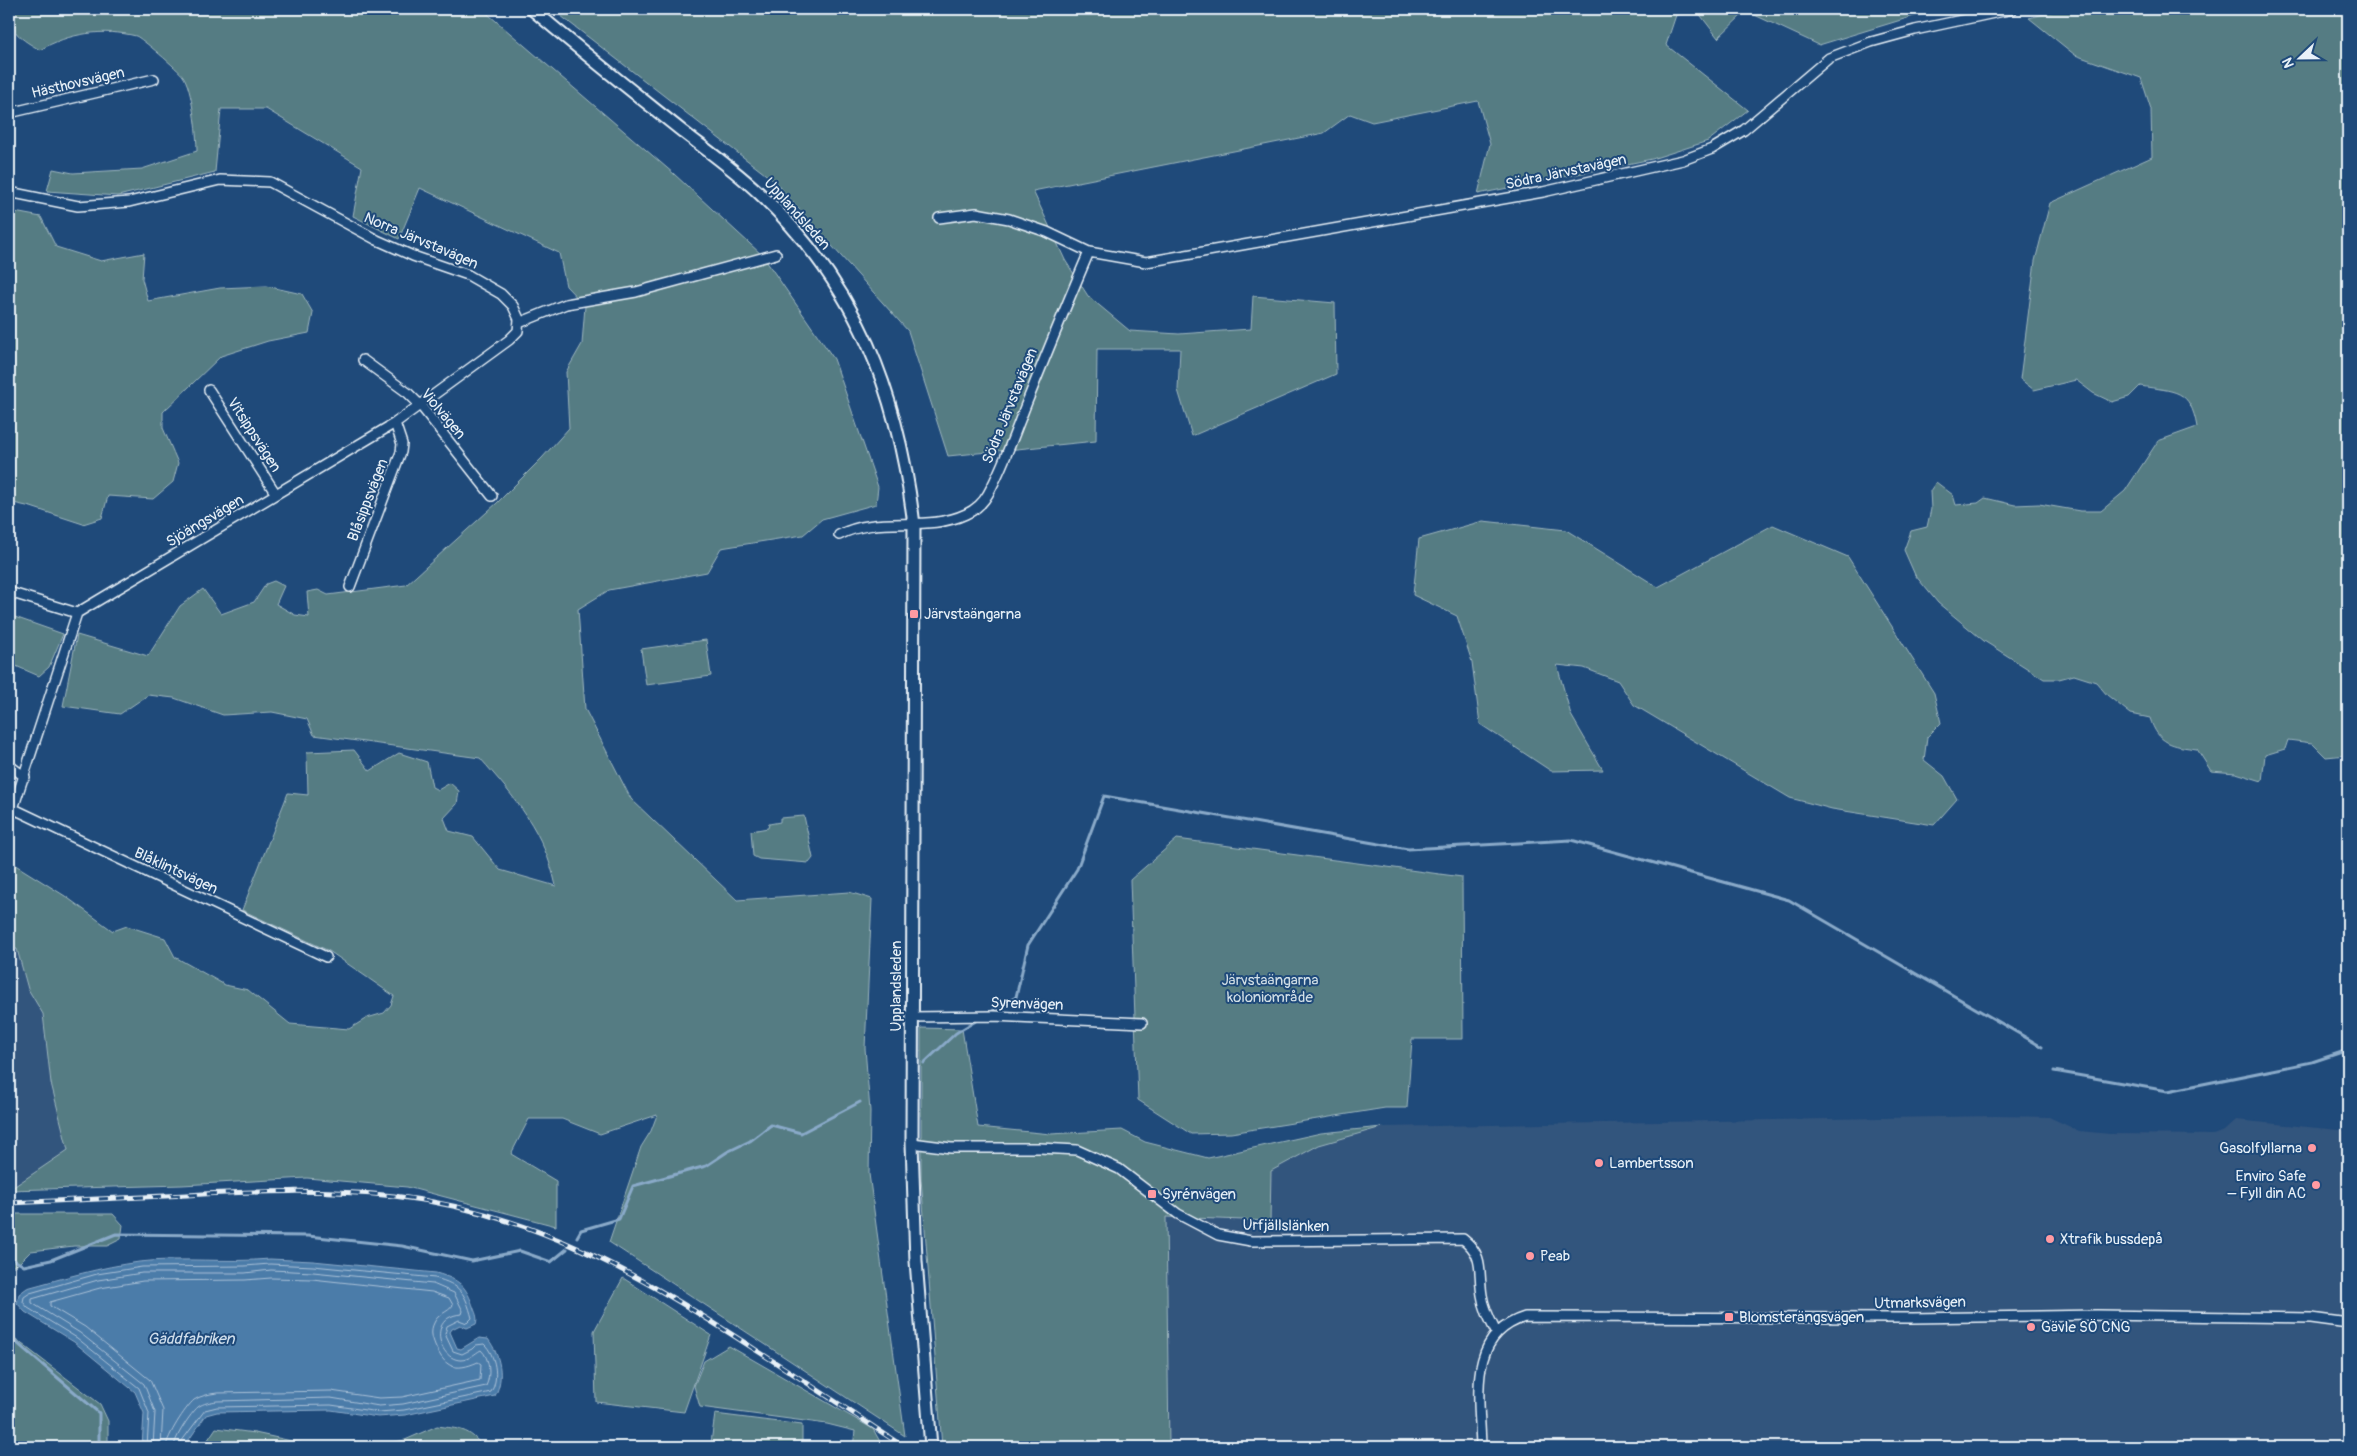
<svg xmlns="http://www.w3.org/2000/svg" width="2357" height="1456" viewBox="0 0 2357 1456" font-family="Pangolin,sans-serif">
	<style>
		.built { fill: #33547d }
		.green { fill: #547c83; stroke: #9eb6be }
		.water { fill: #4c7ba9; stroke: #8aaac9 }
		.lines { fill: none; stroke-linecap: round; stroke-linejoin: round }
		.shore { stroke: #aac2d8; stroke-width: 1 }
		.stream { stroke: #8aaac9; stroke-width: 3 }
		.street-casing { stroke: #e8f1f8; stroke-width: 12 }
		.secondary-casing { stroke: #e8f1f8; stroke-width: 15 }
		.street { stroke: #1f4a7a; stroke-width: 9 }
		.secondary { stroke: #1f4a7a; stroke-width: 11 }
		.rail-casing { stroke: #e8f1f8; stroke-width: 5 }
		.rail { stroke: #1f4a7a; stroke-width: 3; stroke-dasharray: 9; stroke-linecap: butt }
		.poi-dot { fill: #ff9aa2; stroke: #1f4a7a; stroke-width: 2 }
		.labels { text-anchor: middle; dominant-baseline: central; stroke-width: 4; stroke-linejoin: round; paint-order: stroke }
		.street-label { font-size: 15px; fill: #e8f1f8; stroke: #1f4a7a }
		.poi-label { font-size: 15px; fill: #e8f1f8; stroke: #1f4a7a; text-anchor: start }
		.park-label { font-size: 15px; fill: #d2dfe6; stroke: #1f4a7a }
		.water-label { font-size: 16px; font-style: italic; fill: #d1dfec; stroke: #1f4a7a }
	</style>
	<rect width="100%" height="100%" fill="#1f4a7a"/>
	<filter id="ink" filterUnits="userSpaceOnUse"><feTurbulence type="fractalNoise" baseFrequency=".02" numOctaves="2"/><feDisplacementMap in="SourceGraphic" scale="10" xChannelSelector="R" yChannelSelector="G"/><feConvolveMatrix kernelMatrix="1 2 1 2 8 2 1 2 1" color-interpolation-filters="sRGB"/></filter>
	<g filter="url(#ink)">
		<path class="built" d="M17 948 28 989 43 1014 51 1083 68 1150 9 1190V949Z
			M1995 1116 2049 1117 2079 1131 2110 1134 2213 1135 2224 1131 2236 1120 2348 1131V1447H1169L1166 1217 1269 1221 1271 1171 1319 1145 1382 1127Z"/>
		<path class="green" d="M9 9H482L674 174 762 255 834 359 878 487 876 504 822 519 803 535 721 548 707 572 609 590 578 609 585 709 631 799 737 900 849 892 872 899 865 1048 870 1111 869 1174 905 1436 609 1242 641 1147 651 1131 657 1115 600 1134 562 1119H529L511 1154 556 1181V1226L407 1187 307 1178 182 1185 9 1190 68 1150 51 1083 43 1014 28 989 17 949H9V861L65 896 113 931 127 926 165 938 175 957 225 985 248 990 290 1024 349 1029 367 1018 384 1013 391 1005 394 996 329 951 242 910 288 793 308 795 307 752 354 750 370 771 399 753 427 762 432 787 438 790 450 783 459 791 457 804 444 818 449 831 473 837 500 870 556 886C544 831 516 799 480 758L314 735 307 719 272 712 223 715 174 698 148 695 120 714 63 706 77 635 148 656 180 606 203 589 221 614 254 602 266 584 274 581 284 586 276 604 295 615 309 617 307 592 318 590 328 595 406 585 497 503 542 458 569 428 566 372 582 344 585 306 566 286 559 253 420 188 399 239 353 216 362 167 266 109H221L215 172 118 196 47 191 53 169 73 173 142 169 197 151C197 134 192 88 183 76 179 70 140 37 136 36 104 28 68 33 40 50 21 39 9 32 9 9Z
			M552 9H1955L1914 16 1819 45 1746 11 1718 38 1698 12 1676 15 1666 45 1748 110 1708 141 1652 159 1478 194 1490 144 1478 101 1372 122 1350 114 1324 133 1033 191 1065 260 1088 296 1130 331 1179 334 1251 329 1253 296 1335 303 1336 374 1192 436 1178 390 1180 349H1097L1096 441 948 456 908 331 774 181Z
			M2063 9H2342L2348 31V759L2346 755 2326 757 2312 743 2288 740 2285 749 2265 755 2262 781 2236 773 2211 771 2197 749C2172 746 2158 744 2150 718L2131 714 2107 695 2096 682 2074 675 2059 679H2044L1984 641 1938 603 1915 575 1904 550 1911 531 1927 527 1931 509 1930 491 1936 482 1953 495 1956 505 1978 503 1985 498 2015 505 2039 504 2080 511H2101L2125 491 2158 441 2197 427C2190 388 2176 392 2140 386L2129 397 2112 402 2093 393 2076 380 2034 390 2020 379 2035 261 2050 203 2152 157 2151 109 2141 78 2075 55 2029 18Z
			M9 211 41 217 56 247 101 261 144 253 142 279 148 301 220 288 266 286 302 294 313 313 309 333 268 341 221 356 163 412V428L178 463 173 482 153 499 108 496 102 518 83 524 31 507 9 502Z
			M1483 521 1566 530 1658 587 1773 525 1848 557 1934 693 1941 723 1927 737 1924 760 1944 776 1957 799 1934 825 1832 809 1790 798 1634 705 1618 681 1584 668 1557 665 1571 715 1603 770 1551 771 1480 724 1472 662 1457 616 1413 595 1419 539Z
			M9 615 63 634 49 667 39 676 9 663Z
			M706 640 711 676 646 685 641 649Z
			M804 816 813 858 809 863 759 859 753 856 751 831 768 828 769 824 780 822V818Z
			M1177 839 1462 877 1463 1039H1412L1407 1108H1385L1231 1133 1191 1134 1138 1100 1130 880Z
			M921 1028 962 1029 978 1127 1051 1134 1122 1130 1145 1142 1208 1158 1321 1133 1382 1127 1319 1145 1271 1171 1270 1221 1166 1217 1169 1447H942L921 1178Z
			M9 1214H113L123 1225 121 1239 107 1246H74L31 1251 16 1266H9Z
			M623 1278 711 1335 684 1412 596 1402 594 1331Z
			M9 1334 100 1404 108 1421V1447H9Z
			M729 1346 873 1429 883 1447H853L855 1431 827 1424 700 1407 694 1386 704 1361Z
			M715 1414 802 1425V1447H763L711 1443Z
			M437 1426C459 1429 469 1428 483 1447H370L405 1440Z
			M216 1428 255 1433 319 1447H203Z"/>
		<path class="water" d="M270 1259 313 1261 436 1273C460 1280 466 1285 474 1309 476 1314 478 1318 476 1324L467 1328 460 1325 452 1329 450 1332 457 1348 461 1349 479 1338 488 1339C500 1355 505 1377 495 1396L405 1415 378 1417 331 1410 217 1412 206 1415 184 1447H142L144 1413 135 1392 74 1342 25 1312 17 1303 19 1294 27 1288C64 1278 101 1267 139 1262 182 1257 227 1263 270 1259Z"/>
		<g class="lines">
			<path class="shore" d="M147 1447 149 1413 139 1388 77 1338 28 1308 23 1302 24 1297 30 1293 97 1274 142 1267 245 1266 270 1264 313 1266 435 1278C461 1285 465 1293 472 1318L467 1323 459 1320 447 1326 445 1334 453 1351 462 1354 472 1349 476 1345 484 1344C495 1354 500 1378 491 1392L404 1410 379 1412 331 1405 217 1407 205 1410 181 1442 180 1447
				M153 1447 155 1412 144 1384 80 1333 32 1303V1299L98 1280 142 1273H245L271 1270 313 1272 433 1284 454 1293 463 1311 462 1314C427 1316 438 1360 461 1360 469 1360 475 1353 481 1350 490 1358 491 1376 486 1386L403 1404 379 1406 331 1398 217 1401C211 1402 203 1403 198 1407 191 1413 174 1438 174 1447
				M161 1447 163 1410 150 1380 85 1327 50 1306V1302L100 1288 143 1281 245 1280 271 1278 312 1279 432 1292 449 1298 453 1305C448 1313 438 1313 434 1323 430 1331 432 1337 435 1345 445 1368 455 1372 478 1362L481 1364 480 1380 402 1397 379 1398 331 1391 217 1393C209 1394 200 1396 194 1400 185 1408 167 1436 166 1447"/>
			<path class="stream" d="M989 1013 1016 997 1028 945 1077 869 1104 796 1408 849 1571 840 1789 900 2042 1047
				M924 1063 956 1033 979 1019
				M2054 1071 2168 1091 2312 1062 2348 1050
				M577 1237 581 1230 619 1219 633 1186 706 1166 727 1152 750 1141 771 1125 801 1133 860 1102
				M9 1257 24 1266 51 1260 116 1234 308 1236 402 1246 472 1261 520 1251 551 1262 567 1249
				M9 1336 99 1413V1447"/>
			<defs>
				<path id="street" d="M9 113 154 79
					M9 192 78 206 129 202 220 180 270 182 377 240 413 256 468 275 501 294 513 306 519 319 518 331 509 340 395 423 77 613 9 821
					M939 218 976 213 1009 219 1047 232 1089 252 1146 262 1543 192 1683 160 1712 149 1744 130 1829 58 1871 42 1915 30 2013 9
					M519 323 566 304 636 292 776 254
					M363 360 408 393 421 406 492 496
					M209 390 276 494
					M839 535C878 514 926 533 966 514 975 510 983 503 988 494 1003 467 1014 435 1025 407 1046 355 1067 303 1089 252
					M350 587 401 452 402 444 395 423
					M9 592 77 613
					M9 765 25 777
					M14 809 326 957
					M911 1017 994 1016 1142 1023
					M912 1143 951 1148H1040L1077 1150 1119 1169 1178 1214 1218 1235 1251 1241 1463 1239C1485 1256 1478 1271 1482 1295 1484 1309 1490 1320 1496 1332
					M1481 1447C1480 1398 1466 1335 1525 1317L1913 1318 2097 1315 2311 1318 2348 1323"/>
				<path id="secondary" d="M532 9C581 51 632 91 682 131 708 151 735 170 759 193 858 286 898 392 914 525L912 1143 916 1261 931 1447"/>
			</defs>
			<use href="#street" class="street-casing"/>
			<use href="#secondary" class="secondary-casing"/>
			<use href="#street" class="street"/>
			<use href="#secondary" class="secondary"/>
			<defs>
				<path id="rail" d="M9 1203C68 1200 128 1198 187 1195 257 1191 325 1189 394 1196 534 1212 644 1277 759 1352 808 1383 856 1415 904 1447"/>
			</defs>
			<use href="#rail" class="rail-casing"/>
			<use href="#rail" class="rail"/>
		</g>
	</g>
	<g class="poi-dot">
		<rect x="909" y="609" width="10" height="10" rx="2.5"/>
		<circle cx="2312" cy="1148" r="5"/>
		<circle cx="1599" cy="1163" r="5"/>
		<circle cx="2316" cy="1185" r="5"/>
		<rect x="1147" y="1189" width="10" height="10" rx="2.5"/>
		<circle cx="2050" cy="1239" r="5"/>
		<circle cx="1530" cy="1256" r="5"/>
		<rect x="1724" y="1312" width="10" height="10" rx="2.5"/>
		<circle cx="2031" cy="1327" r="5"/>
	</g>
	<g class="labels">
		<g class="street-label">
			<text transform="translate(78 83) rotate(-13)">Hästhovsvägen</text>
			<text transform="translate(1566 172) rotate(-12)">Södra Järvstavägen</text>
			<text transform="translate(797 214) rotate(48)">Upplandsleden</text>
			<text transform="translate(421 241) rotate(23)">Norra Järvstavägen</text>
			<text transform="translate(1010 406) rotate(-68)">Södra Järvstavägen</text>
			<text transform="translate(443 414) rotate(50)">Violvägen</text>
			<text transform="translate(254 435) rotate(57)">Vitsippsvägen</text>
			<text transform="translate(368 500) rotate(-69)">Blåsippsvägen</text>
			<text transform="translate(205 521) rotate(-31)">Sjöängsvägen</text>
			<text transform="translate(176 871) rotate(25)">Blåklintsvägen</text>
			<text transform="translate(896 986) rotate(-90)">Upplandsleden</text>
			<text transform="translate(1027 1004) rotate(2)">Syrenvägen</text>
			<text transform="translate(1286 1226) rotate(1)">Urfjällslänken</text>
			<text transform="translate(1920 1303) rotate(-1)">Utmarksvägen</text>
		</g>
		<g class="poi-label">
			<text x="924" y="614">Järvstaängarna</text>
			<text x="2302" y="1148" text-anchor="end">Gasolfyllarna</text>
			<text x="1609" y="1163">Lambertsson</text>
			<text x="2306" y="1176" text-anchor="end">Enviro Safe<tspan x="2306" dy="17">– Fyll din AC</tspan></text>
			<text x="1162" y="1194">Syrénvägen</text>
			<text x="2060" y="1239">Xtrafik bussdepå</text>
			<text x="1540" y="1256">Peab</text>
			<text x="1739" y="1317">Blomsterängsvägen</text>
			<text x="2041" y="1327">Gävle SÖ CNG</text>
		</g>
		<g class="park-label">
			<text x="1270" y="980">Järvstaängarna<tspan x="1270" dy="17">koloniområde</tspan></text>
		</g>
		<g class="water-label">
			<text x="191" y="1339">Gäddfabriken</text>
		</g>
	</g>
	<rect width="2357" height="1456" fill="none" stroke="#1f4a7a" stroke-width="30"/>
	<rect x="15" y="15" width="2327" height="1426" fill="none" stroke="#e8f1f8" stroke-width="2" filter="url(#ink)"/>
	<g transform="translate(2300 58) rotate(248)" stroke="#1f4a7a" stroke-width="4" paint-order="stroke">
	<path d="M0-4L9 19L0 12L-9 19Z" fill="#e8f1f8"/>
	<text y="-8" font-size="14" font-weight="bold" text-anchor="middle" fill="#e8f1f8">N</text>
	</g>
</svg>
